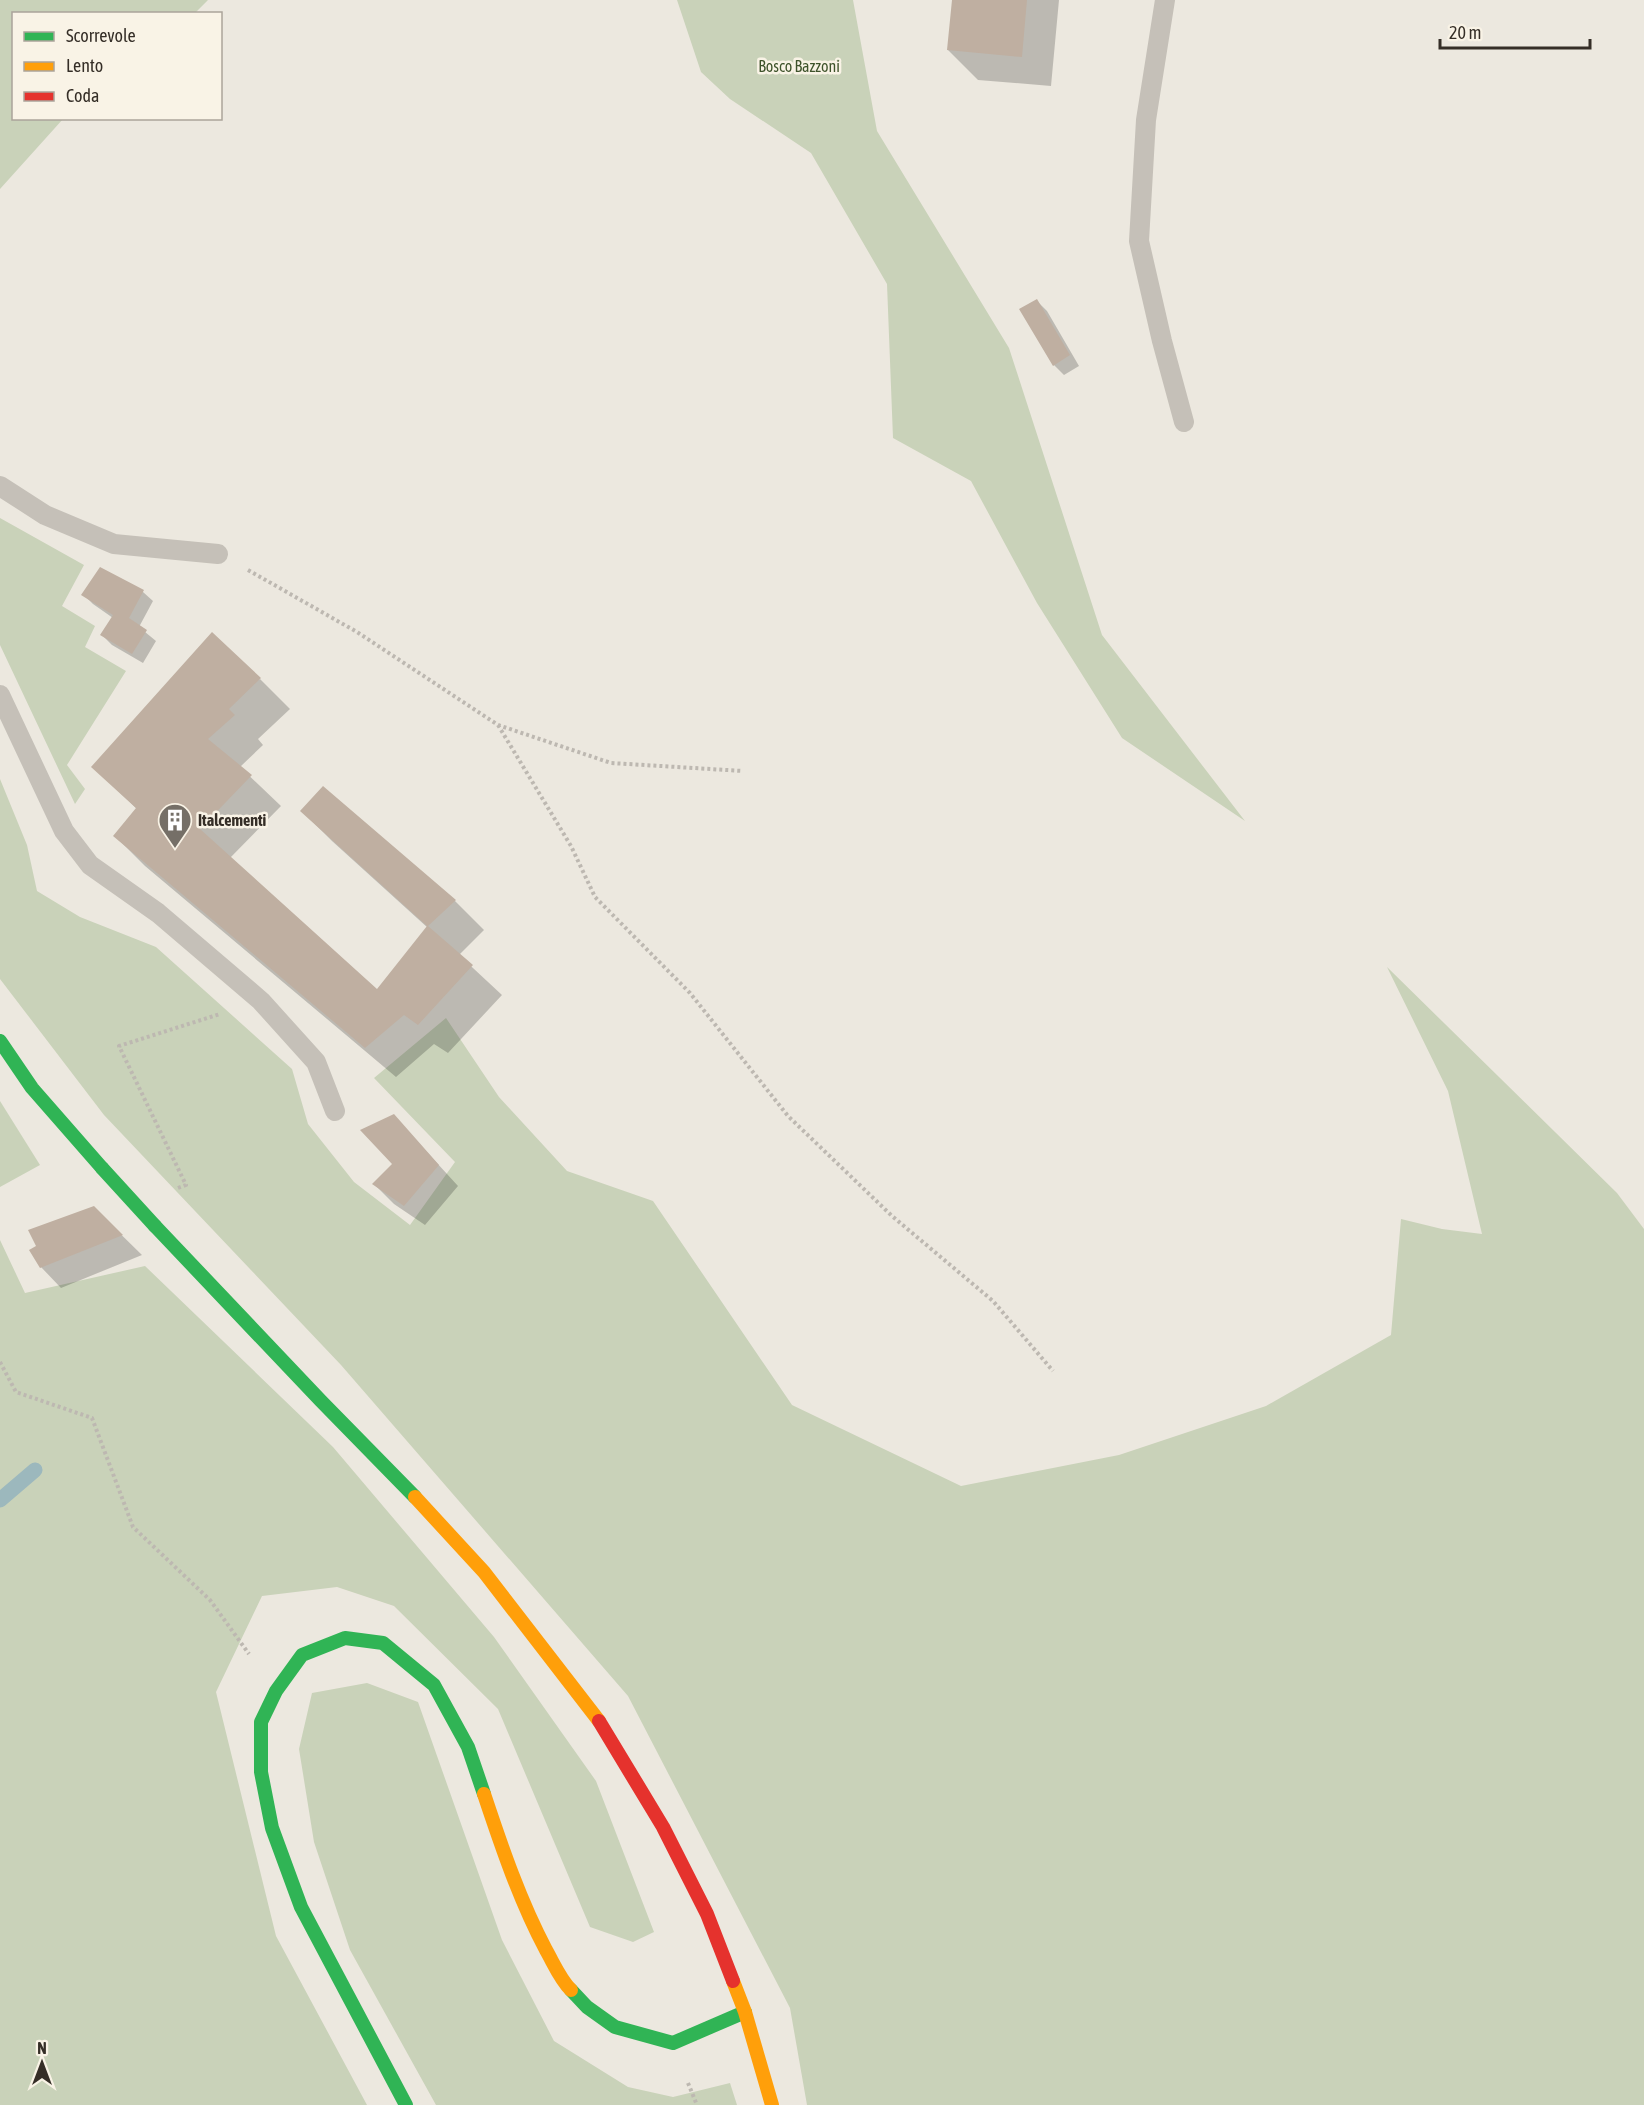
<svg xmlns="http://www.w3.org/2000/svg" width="1644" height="2105" viewBox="0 0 1644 2105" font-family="'Asap Condensed',sans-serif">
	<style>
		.green { fill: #c9d2b9 }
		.shadow { fill: #0003 }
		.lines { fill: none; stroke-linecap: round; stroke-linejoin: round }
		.stream { stroke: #9cb8bd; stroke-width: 15 }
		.building { fill: #bfafa1 }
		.path { stroke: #bdb8b1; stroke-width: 4; stroke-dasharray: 3 3; stroke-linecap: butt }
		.lane { stroke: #c5c0b8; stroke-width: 20 }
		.fast { stroke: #30b455; stroke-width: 14 }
		.slow { stroke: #ff9f0a; stroke-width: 14 }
		.jam { stroke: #e5322d; stroke-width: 14 }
		.fast-bridge { stroke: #30b455; stroke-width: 14 }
		.labels { text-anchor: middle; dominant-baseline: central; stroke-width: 5; stroke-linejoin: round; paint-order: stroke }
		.park-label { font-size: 16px; fill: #3e532b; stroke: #f9f3e6 }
		.poi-label { font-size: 16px; font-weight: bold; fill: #352e27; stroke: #f9f3e6; text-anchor: start }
	</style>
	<rect width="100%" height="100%" fill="#ece8df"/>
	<path class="green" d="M0 0H208L195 13 14 14V118L63 119 0 189Z
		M677 0H853L877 131 1009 348 1102 635 1245 821 1122 738 1037 603 971 481 893 438 887 284 811 153 730 99 701 72Z
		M0 518 84 565 62 606 95 626 85 647 126 671 67 765 85 789 75 804 0 645Z
		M0 779 27 845 37 891 80 917 156 947 292 1069 308 1124 354 1182 410 1225 455 1162 374 1078 446 1018 499 1097 567 1171 653 1201 792 1405 961 1486 1119 1455 1266 1406 1391 1335 1401 1219 1442 1229 1482 1234 1448 1091 1387 967 1617 1193 1644 1229V2105H807L790 2008 628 1696 341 1365 104 1115 0 979Z
		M0 1101 40 1165 0 1187Z
		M0 1240 25 1293 145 1266 333 1447 494 1637 596 1781 654 1932 633 1942 590 1927 498 1709 394 1606 337 1587 262 1596 216 1692 276 1936 367 2105H0Z
		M367 1683 418 1702 502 1940 554 2041 628 2087 673 2097 730 2083 737 2105H436L350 1950 314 1842 299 1749 312 1693Z"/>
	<path class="shadow" d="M953 0H1059L1051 86 978 80 948 50Z
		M1037 301 1047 311 1079 366 1064 375 1054 365Z
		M143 592 153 601 139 627 156 641 143 663 112 645 102 635 113 618 93 604 83 594Z
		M260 679 290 709 258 739 263 745 240 767 281 806 230 858 377 991 428 928 332 841 302 811 455 901 484 930 459 955 502 995 448 1053 434 1044 396 1077 145 866 115 836 137 809 93 767Z
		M394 1116 458 1186 425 1225 394 1204 374 1184 394 1164Z
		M93 1207 142 1255 61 1288 41 1267Z"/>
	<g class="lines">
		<path class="stream" d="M0 1500 35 1470"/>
	</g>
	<path class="building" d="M952 0H1027L1022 57 947 50Z
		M1037 299 1070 355 1053 366 1019 309Z
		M100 567 144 590 129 618 147 630 132 654 100 635 113 615 81 595Z
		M212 632 261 678 229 709 235 715 208 739 252 775 200 829 377 989 427 926 300 811 323 786 456 900 428 926 473 965 418 1025 404 1015 365 1048 113 836 136 808 91 767Z
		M394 1114 439 1165 404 1206 372 1184 392 1164 360 1130Z
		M94 1206 123 1235 40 1268 29 1250 36 1246 28 1230Z"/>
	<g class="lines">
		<path class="path" d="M248 570 357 632 498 725 611 763 743 771
			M498 725 571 846 595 897 690 993 788 1116 892 1216 993 1301 1053 1371
			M178 1188 186 1185 119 1046 220 1014
			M0 1362 16 1392 92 1418 133 1527 210 1600 249 1654
			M688 2083 697 2105"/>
		<path class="lane" d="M1165 0 1146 120 1139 241 1162 341 1184 422
			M0 486 45 515 114 544 218 554
			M0 695 64 831 90 865 158 913 261 1001 316 1062 335 1111"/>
		<path class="fast" d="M0 1041 32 1088 102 1168
			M155 1226 321 1401 415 1497
			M571 1990 587 2007 615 2027 673 2043 745 2012
			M406 2105 301 1907 272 1828 261 1772V1722L276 1691 302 1655 345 1638 383 1643 434 1685 468 1747 484 1794"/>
		<path class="slow" d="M415 1497 484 1572 599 1721
			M484 1794C502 1848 520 1901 546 1950 554 1964 560 1979 571 1990
			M733 1981 745 2012 772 2105"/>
		<path class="jam" d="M599 1721 663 1827 707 1914 733 1981"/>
		<path class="fast-bridge" d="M102 1168 155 1226"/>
	</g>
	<defs>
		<symbol id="building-pin" viewBox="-11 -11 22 30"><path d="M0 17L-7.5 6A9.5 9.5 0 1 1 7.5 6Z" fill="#756f67" stroke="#f9f3e6"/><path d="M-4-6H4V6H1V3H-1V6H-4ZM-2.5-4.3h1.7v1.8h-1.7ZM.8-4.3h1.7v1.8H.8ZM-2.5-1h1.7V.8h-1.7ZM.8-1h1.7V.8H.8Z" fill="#fff"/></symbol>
	</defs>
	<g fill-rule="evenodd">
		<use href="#building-pin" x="156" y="801" width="38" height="52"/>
	</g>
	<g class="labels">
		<g class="park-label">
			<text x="799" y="66">Bosco Bazzoni</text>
		</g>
		<g class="poi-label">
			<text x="198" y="820">Italcementi</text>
		</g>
	</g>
	<rect x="12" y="12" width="210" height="108" fill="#f9f3e6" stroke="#aba49a" stroke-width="1.5"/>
	<rect x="24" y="32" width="30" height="9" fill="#30b455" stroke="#aba49a" stroke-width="1.5"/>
	<text x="66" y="42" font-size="18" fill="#352e27">Scorrevole</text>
	<rect x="24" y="62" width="30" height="9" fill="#ff9f0a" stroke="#aba49a" stroke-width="1.5"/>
	<text x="66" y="72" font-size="18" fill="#352e27">Lento</text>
	<rect x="24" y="92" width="30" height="9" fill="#e5322d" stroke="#aba49a" stroke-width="1.5"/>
	<text x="66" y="102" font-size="18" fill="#352e27">Coda</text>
	<g transform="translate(42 2063)" stroke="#f9f3e6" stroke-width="4.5" paint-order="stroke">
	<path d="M0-4.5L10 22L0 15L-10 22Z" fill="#352e27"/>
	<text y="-9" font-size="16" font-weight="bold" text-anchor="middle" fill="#352e27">N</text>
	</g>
	<path d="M1440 39v9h150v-9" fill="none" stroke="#352e27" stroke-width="3"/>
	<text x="1449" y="39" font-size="18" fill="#352e27" stroke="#f9f3e6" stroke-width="4.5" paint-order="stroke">20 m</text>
</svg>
